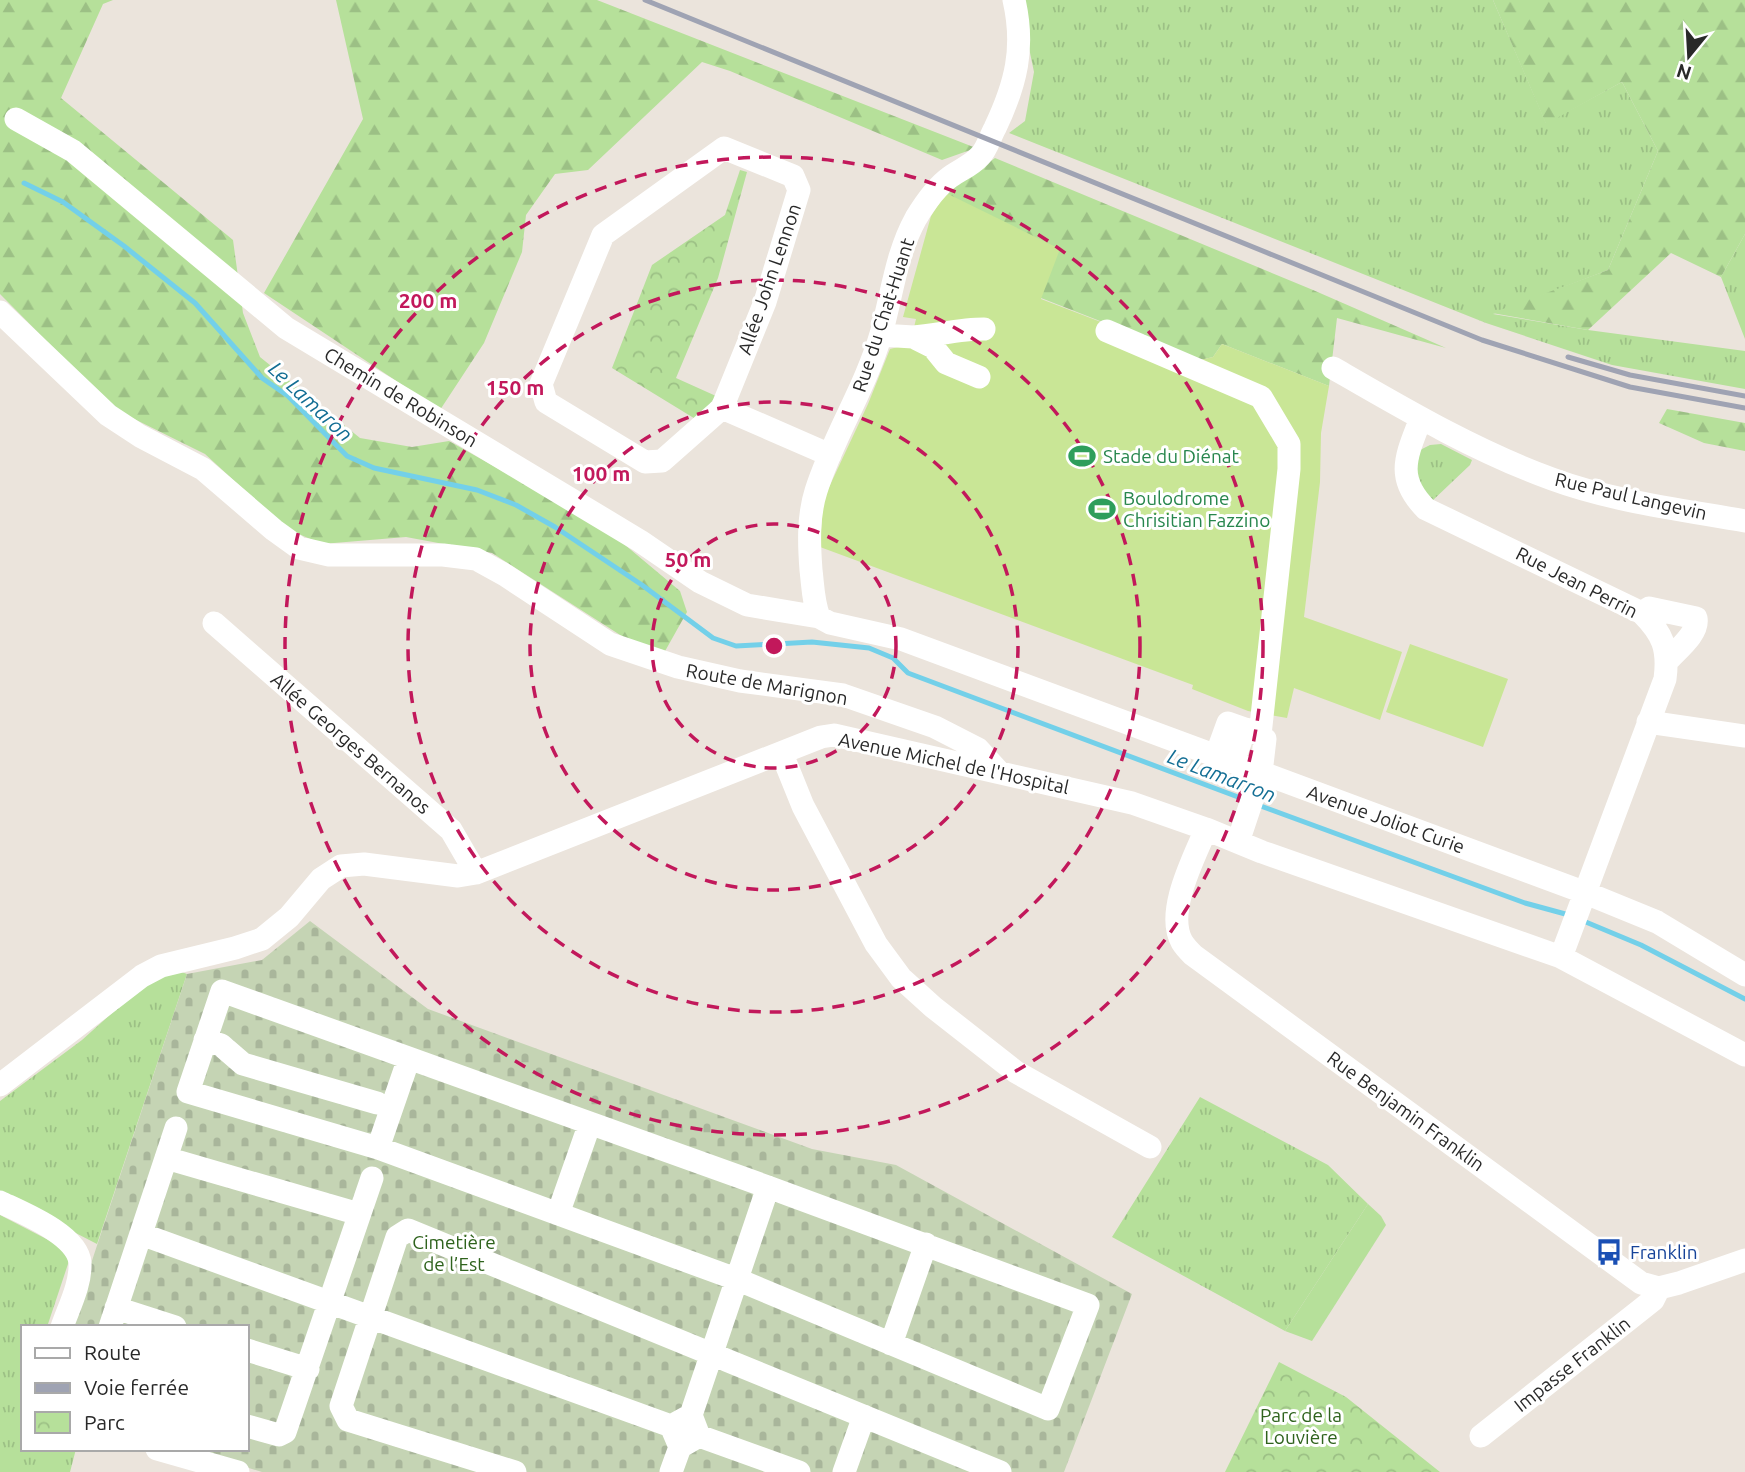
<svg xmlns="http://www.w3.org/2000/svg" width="1745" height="1472" viewBox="0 0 1745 1472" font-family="Ubuntu,sans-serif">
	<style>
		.grass { fill: url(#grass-tufts) }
		.forest { fill: url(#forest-firs) }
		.cemetery { fill: url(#cemetery-stones) }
		.park { fill: url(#park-crowns) }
		.garden { fill: #b6e09a }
		.pitch { fill: #c9e696 }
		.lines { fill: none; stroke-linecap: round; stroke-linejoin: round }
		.stream { stroke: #73d0e9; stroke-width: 5 }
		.minor { stroke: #fff; stroke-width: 23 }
		.rail { stroke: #9fa3b3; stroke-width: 5 }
		.ring { fill: none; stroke: #c2185b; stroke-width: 3.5; stroke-dasharray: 12 9 }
		.labels { text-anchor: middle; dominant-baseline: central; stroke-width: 6; stroke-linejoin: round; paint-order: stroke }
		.street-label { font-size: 19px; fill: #292929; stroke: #fff }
		.leisure-label { font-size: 19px; fill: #27864d; stroke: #fff; text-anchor: start }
		.park-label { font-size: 19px; fill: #2f631d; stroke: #fff }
		.transit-label { font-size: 19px; fill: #164399; stroke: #fff; text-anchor: start }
		.water-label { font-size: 21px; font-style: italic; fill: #136e94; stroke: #fff }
		.centre { fill: #c2185b; stroke: #fff; stroke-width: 3.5 }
		.ring-label { font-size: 21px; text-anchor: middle; font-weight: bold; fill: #c2185b; stroke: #fff; stroke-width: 6; stroke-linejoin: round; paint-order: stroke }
	</style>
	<defs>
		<pattern id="grass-tufts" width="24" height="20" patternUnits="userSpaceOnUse" patternTransform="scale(1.75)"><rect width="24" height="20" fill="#b6e09a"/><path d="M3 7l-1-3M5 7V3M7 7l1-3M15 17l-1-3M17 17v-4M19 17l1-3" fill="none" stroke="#9cc085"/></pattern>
		<pattern id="forest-firs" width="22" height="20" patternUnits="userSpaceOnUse" patternTransform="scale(1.75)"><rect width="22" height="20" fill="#b6e09a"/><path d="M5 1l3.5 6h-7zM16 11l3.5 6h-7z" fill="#9cc085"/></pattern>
		<pattern id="cemetery-stones" width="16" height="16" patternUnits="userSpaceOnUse" patternTransform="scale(1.75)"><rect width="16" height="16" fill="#c5d4b4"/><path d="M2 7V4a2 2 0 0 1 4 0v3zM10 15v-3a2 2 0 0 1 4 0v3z" fill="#a9b69b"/></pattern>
		<pattern id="park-crowns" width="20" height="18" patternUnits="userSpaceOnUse" patternTransform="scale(1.75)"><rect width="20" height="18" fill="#b6e09a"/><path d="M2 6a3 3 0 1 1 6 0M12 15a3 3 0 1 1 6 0" fill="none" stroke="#9cc085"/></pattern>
	</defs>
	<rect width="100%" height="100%" fill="#ebe4dc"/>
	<path class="grass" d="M1019 0H1493L1546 123 1622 82 1658 151 1608 270 1493 314 1588 330 1745 351V389L1612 365 1486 323 1009 133 1025 121 1034 72Z
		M1745 234V339L1721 277Z
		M1441 444 1472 460 1470 465 1431 502 1414 481 1420 450 1430 445Z
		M176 970 187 974 97 1244 0 1194V1101L82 1040 142 986Z
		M1200 1097 1328 1165 1368 1204 1285 1331 1112 1237Z
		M0 1215 60 1246 69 1261 47 1327H23V1449H76L70 1472H0Z"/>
	<path class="forest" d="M0 0H113L103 4 61 98 233 240 243 313 260 357 360 438 412 447 449 441 606 529 680 591 687 612 664 653 628 640 492 553 406 537 322 544 287 529 205 454 114 409 0 294Z
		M336 0H597L976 148 942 160 730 71 702 62 588 170 555 174 526 215 522 252 484 343 440 410 264 293 363 119Z
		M1493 0H1745V234L1721 277 1671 253 1588 330 1492 313 1608 270 1658 151 1622 82 1546 124Z
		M995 158 1313 290 1446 348 1337 318 1329 386 1222 344 1213 357 1200 360 1041 298 946 193Z
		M1667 409 1745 423V451L1704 443 1659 423Z"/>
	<path class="cemetery" d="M310 921 428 1009 812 1149 896 1165 1132 1294 1064 1472H262L188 1449H247V1327H70L187 974 262 960Z"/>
	<path class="park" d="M740 170 747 172 718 278 676 378 716 396 697 420 612 368 652 265 725 215Z
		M1279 1362 1346 1397 1440 1472H1225Z"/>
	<path class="garden" d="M1368 1204 1381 1216 1386 1225 1312 1341 1285 1331Z"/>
	<path class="pitch" d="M946 193 1060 249 1041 299 1200 360 1213 357 1222 344 1329 386 1321 433 1320 482 1304 617 1402 652 1380 720 1294 688 1287 718 1248 711 1192 689 1193 685 820 547 823 500 868 404 890 349 910 344 916 319 903 317 931 216Z
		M1410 644 1508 679 1483 747 1386 712Z"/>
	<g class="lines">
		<path class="stream" d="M24 183 63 202 124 246 195 303 262 378 288 396 347 456 374 468 477 490 516 505 555 527 642 585 713 638 736 646 812 642 869 648 893 658 908 673 1246 800
			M1258 805 1525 903 1569 915
			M1581 920 1641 945 1745 999"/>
		<path class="minor" d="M16 119 73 151 286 328 640 541 700 582 747 605 819 617 830 623 901 639 1586 893 1657 922 1745 975
			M0 312 108 415 140 436 203 469 274 530 299 548 329 555H443L476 559 505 575 610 644 678 667 740 681 843 695 935 727 978 749 999 772
			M1107 331 1261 397 1289 444V469L1260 735
			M881 335 913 337 933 347 946 363 979 377
			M913 337C937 335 960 329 984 329
			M1333 368C1404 409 1475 451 1552 479 1611 501 1683 510 1745 521
			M722 408 662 461 645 462 546 402 541 384 603 235 724 148 793 176 799 190 765 302 722 408 830 455
			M1421 418C1407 455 1394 477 1426 509L1642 613C1663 634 1669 649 1665 679L1561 957
			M1642 613 1649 608 1696 618C1699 633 1678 649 1668 660
			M819 617C813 602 813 586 811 570 809 544 808 516 816 491 833 437 865 389 881 334 892 295 896 254 916 218 925 203 936 187 950 177 961 169 971 166 980 156 987 149 990 137 995 128 1016 84 1025 48 1014 0
			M214 623 451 830 476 873
			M1648 722 1745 736
			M782 754 803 806 876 944 901 978 933 1007 1016 1072 1150 1147
			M1216 756 1228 723 1245 729
			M1233 762 1245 729 1256 731 1265 739 1261 773 1238 842
			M1206 829C1194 858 1165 912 1182 942 1185 947 1189 951 1193 955L1641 1283 1659 1288 1679 1283 1745 1260
			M222 991 768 1187 1088 1305 1048 1409 736 1279 378 1148 188 1092Z
			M205 1040 221 1045 243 1064 377 1103
			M0 1085 142 976 161 966 235 948 262 939 289 917 321 879 341 866 364 864 458 876 476 873 821 737 834 735 1132 803 1206 829 1262 852 1561 957 1745 1055
			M378 1148 409 1058
			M166 1158 359 1214
			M0 1202C23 1213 78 1235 80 1263 81 1284 69 1307 62 1327
			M558 1214 590 1123
			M141 1234 671 1426
			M116 1308 175 1327
			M110 1327 176 1128
			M891 1344 926 1244
			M247 1350 308 1369
			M691 1415 768 1187
			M247 1426 279 1435 285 1432 372 1178
			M699 1436 680 1447 671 1426 691 1415 699 1436 799 1472
			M1481 1436 1643 1308 1653 1300 1659 1288
			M157 1449 238 1472
			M515 1472 348 1420 341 1406 397 1237 408 1230 1000 1472
			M671 1472 680 1447
			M844 1472 864 1416"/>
		<path class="rail" d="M645 0 1482 340 1630 387 1745 408
			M1568 357 1630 375 1745 396"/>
	</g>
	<g class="ring">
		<circle cx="774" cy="646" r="122"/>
		<circle cx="774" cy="646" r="244"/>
		<circle cx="774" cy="646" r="366"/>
		<circle cx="774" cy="646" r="489"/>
	</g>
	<defs>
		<symbol id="stadium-bare" viewBox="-9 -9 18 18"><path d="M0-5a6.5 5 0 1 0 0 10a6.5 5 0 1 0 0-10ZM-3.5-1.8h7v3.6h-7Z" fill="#2e9e5b" stroke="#fff" stroke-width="2.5" paint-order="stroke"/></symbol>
		<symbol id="bus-bare" viewBox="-9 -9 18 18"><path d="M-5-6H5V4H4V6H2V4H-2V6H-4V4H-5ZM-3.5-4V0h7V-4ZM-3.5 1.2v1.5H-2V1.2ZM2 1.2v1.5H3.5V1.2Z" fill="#1a4fb4" stroke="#fff" stroke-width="2.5" paint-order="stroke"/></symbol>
	</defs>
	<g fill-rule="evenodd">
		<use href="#stadium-bare" x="1063" y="437" width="38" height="38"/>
		<use href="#stadium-bare" x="1083" y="490" width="38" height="38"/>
		<use href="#bus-bare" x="1590" y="1233" width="38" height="38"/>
	</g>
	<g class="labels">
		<g class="street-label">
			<text transform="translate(769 279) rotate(-71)">Allée John Lennon</text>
			<text transform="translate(883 315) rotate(-72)">Rue du Chat-Huant</text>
			<text transform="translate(401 397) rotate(31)">Chemin de Robinson</text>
			<text transform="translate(1631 496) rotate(13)">Rue Paul Langevin</text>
			<text transform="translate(1577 582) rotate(27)">Rue Jean Perrin</text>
			<text transform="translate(767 684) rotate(10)">Route de Marignon</text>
			<text transform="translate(351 743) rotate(41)">Allée Georges Bernanos</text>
			<text transform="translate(954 763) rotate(12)">Avenue Michel de l'Hospital</text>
			<text transform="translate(1386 819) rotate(20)">Avenue Joliot Curie</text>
			<text transform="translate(1406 1111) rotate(36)">Rue Benjamin Franklin</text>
			<text transform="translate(1572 1364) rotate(-38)">Impasse Franklin</text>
		</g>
		<g class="leisure-label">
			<text x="1103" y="456">Stade du Diénat</text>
			<text x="1123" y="498">Boulodrome<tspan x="1123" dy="22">Chrisitian Fazzino</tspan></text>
		</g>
		<g class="park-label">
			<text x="454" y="1242">Cimetière<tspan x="454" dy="22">de l’Est</tspan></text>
			<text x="1301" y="1415">Parc de la<tspan x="1301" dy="22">Louvière</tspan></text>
		</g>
		<g class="transit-label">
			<text x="1630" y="1252">Franklin</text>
		</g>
		<g class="water-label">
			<text transform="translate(311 401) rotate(43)">Le Lamaron</text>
			<text transform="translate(1222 775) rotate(21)">Le Lamarron</text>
		</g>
	</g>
	<circle cx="774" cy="646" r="10" class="centre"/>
	<g class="ring-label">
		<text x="428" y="308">200 m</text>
		<text x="515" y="395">150 m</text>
		<text x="601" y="481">100 m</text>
		<text x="688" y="567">50 m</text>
	</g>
	<rect x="21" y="1325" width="228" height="126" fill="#ffffff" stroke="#a9a9a9" stroke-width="2"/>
	<rect x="35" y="1348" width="35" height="10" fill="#ffffff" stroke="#a9a9a9" stroke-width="2"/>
	<text x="84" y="1360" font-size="21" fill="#292929">Route</text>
	<rect x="35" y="1383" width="35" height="10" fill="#9fa3b3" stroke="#a9a9a9" stroke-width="2"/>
	<text x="84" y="1395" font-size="21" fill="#292929">Voie ferrée</text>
	<rect x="35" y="1412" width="35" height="21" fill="url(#park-crowns)" stroke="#a9a9a9" stroke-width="2"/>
	<text x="84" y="1430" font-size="21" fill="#292929">Parc</text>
	<g transform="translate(1689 56) rotate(198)" stroke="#ffffff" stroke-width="5" paint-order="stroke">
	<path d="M0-5L12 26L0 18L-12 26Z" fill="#292929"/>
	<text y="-10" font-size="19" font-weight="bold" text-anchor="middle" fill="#292929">N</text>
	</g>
</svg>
